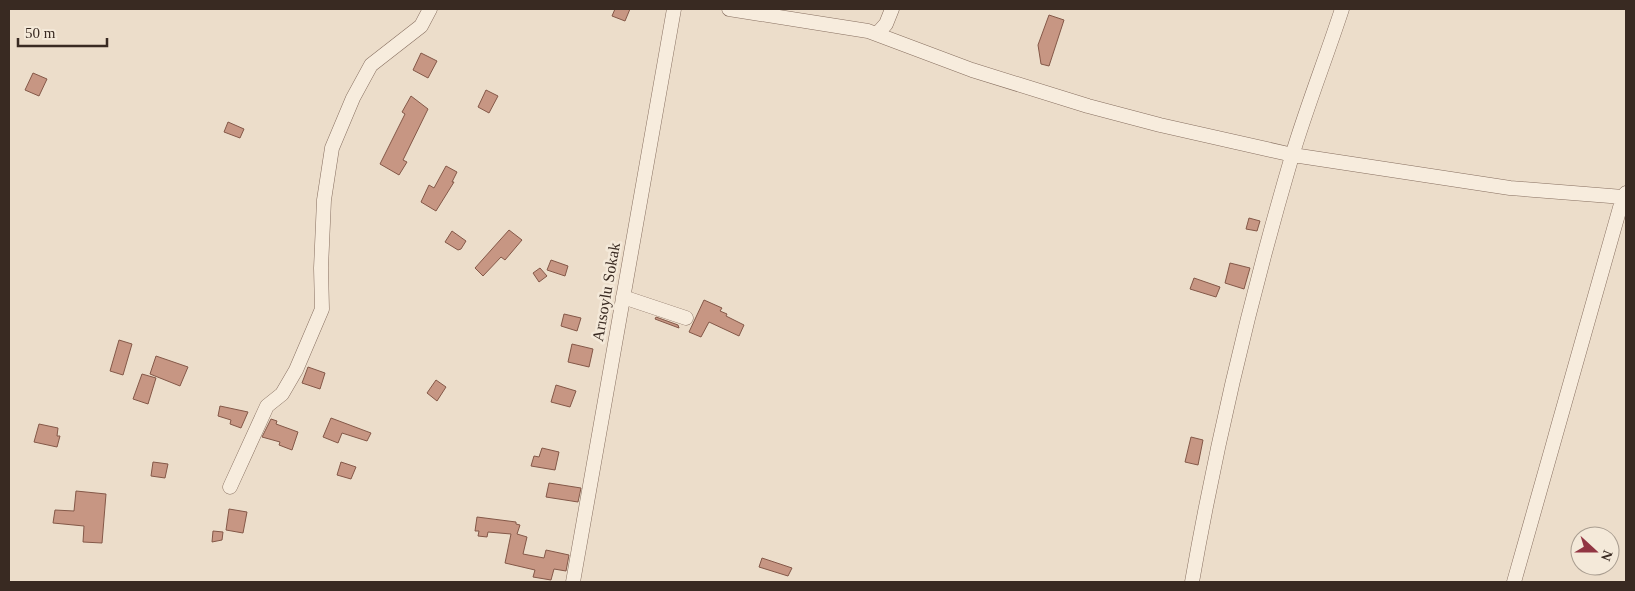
<svg xmlns="http://www.w3.org/2000/svg" width="1635" height="591" viewBox="0 0 1635 591" font-family="Georgia,serif">
	<style>
		.building { fill: #c79683; stroke: #845848 }
		.lines { fill: none; stroke-linecap: round; stroke-linejoin: round }
		.minor-casing { stroke: #876f60; stroke-width: 15 }
		.minor { stroke: #f7ecdd; stroke-width: 14 }
		.labels { text-anchor: middle; dominant-baseline: central; stroke-width: 5; stroke-linejoin: round; paint-order: stroke }
		.street-label { font-size: 16px; fill: #392a22; stroke: #f4e9d9 }
	</style>
	<rect width="100%" height="100%" fill="#ecddca"/>
	<path class="building" d="M615 9H630L625 21 612 16Z
		M1049 15 1064 20 1049 66 1041 64 1038 45Z
		M421 53 437 61 428 78 413 70Z
		M33 73 47 79 39 96 25 90Z
		M486 90 498 96 489 113 478 107Z
		M411 96 428 109 403 160 407 162 399 175 380 164 405 114 402 112Z
		M228 122 244 129 240 138 224 132Z
		M446 166 457 172 452 182H454L436 211 421 202 429 185 434 188Z
		M1249 218 1260 221 1257 231 1246 229Z
		M509 230 522 240 505 260 501 257 483 276 475 268Z
		M452 231 466 241 461 249 458 250 445 242Z
		M551 260 568 266 565 276 547 270Z
		M1230 263 1250 268 1244 289 1225 283Z
		M540 268 547 276 539 282 533 273Z
		M1194 278 1220 287 1216 297 1190 289Z
		M704 300 722 308 720 311 727 314 726 316 744 325 739 336 709 322 701 337 689 332Z
		M564 314 581 318 577 331 561 326Z
		M656 317 678 325 679 328 655 319Z
		M119 340 132 344 123 375 110 371Z
		M572 344 593 349 589 367 568 362Z
		M156 356 188 367 180 386 150 374Z
		M308 367 325 373 320 389 302 383Z
		M142 374 156 378 148 404 133 399Z
		M436 380 446 387 437 401 427 393Z
		M556 385 576 391 570 407 551 402Z
		M220 406 248 412 241 428 230 424 231 420 218 416Z
		M331 418 371 433 367 441 342 433 338 443 323 437Z
		M271 419 277 421 276 424 298 432 292 450 279 445 280 442 262 437Z
		M39 424 58 428 57 436H60L57 447 34 442Z
		M1191 437 1203 440 1198 465 1185 462Z
		M542 448 559 452 555 470 531 466 534 456 539 457Z
		M153 462 168 464 165 478 151 476Z
		M341 462 356 467 351 479 337 475Z
		M549 483 581 488 578 502 546 497Z
		M76 491 106 494 102 543 83 542 84 526 53 523 55 510 74 511Z
		M229 509 247 512 243 533 226 530Z
		M477 517 516 522V524L520 525 517 534 527 537 523 554 544 558 546 550 569 555 566 571 554 569 551 580 533 577 535 570 505 563 511 534 488 532 487 537 478 536 479 531H475Z
		M213 531 223 532 222 540 212 542Z
		M762 558 792 568 788 576 759 567Z"/>
	<g class="lines">
		<defs>
			<path id="minor" d="M729 9 868 31 972 70 1088 106 1160 125 1293 155 1510 188 1623 197
				M877 34 886 24 892 9
				M623 297 686 318
				M230 487 267 406 282 394 296 370 322 309 321 268 324 200 332 148 353 98 371 65 421 26 430 9
				M573 582 674 9
				M1192 582C1217 439 1251 296 1292 156 1307 106 1326 58 1342 9
				M1514 582 1623 197 1626 193"/>
		</defs>
		<use href="#minor" class="minor-casing"/>
		<use href="#minor" class="minor"/>
	</g>
	<g class="labels">
		<g class="street-label">
			<text transform="translate(606 292) rotate(-80)">Arısoylu Sokak</text>
		</g>
	</g>
	<rect width="1635" height="591" fill="none" stroke="#392a22" stroke-width="20"/>
	<g transform="translate(1595 551) rotate(111)"><circle r="24" fill="#f4e9d9" stroke="#a99d90"/>
	<path d="M0-4L9 19L0 12L-9 19Z" fill="#913542"/>
	<text y="-8" font-size="14" font-weight="bold" text-anchor="middle" fill="#392a22">N</text>
	</g>
	<path d="M18 38v8h89v-8" fill="none" stroke="#392a22" stroke-width="2.5"/>
	<text x="25" y="38" font-size="15" fill="#392a22" stroke="#f4e9d9" stroke-width="4" paint-order="stroke">50 m</text>
</svg>
